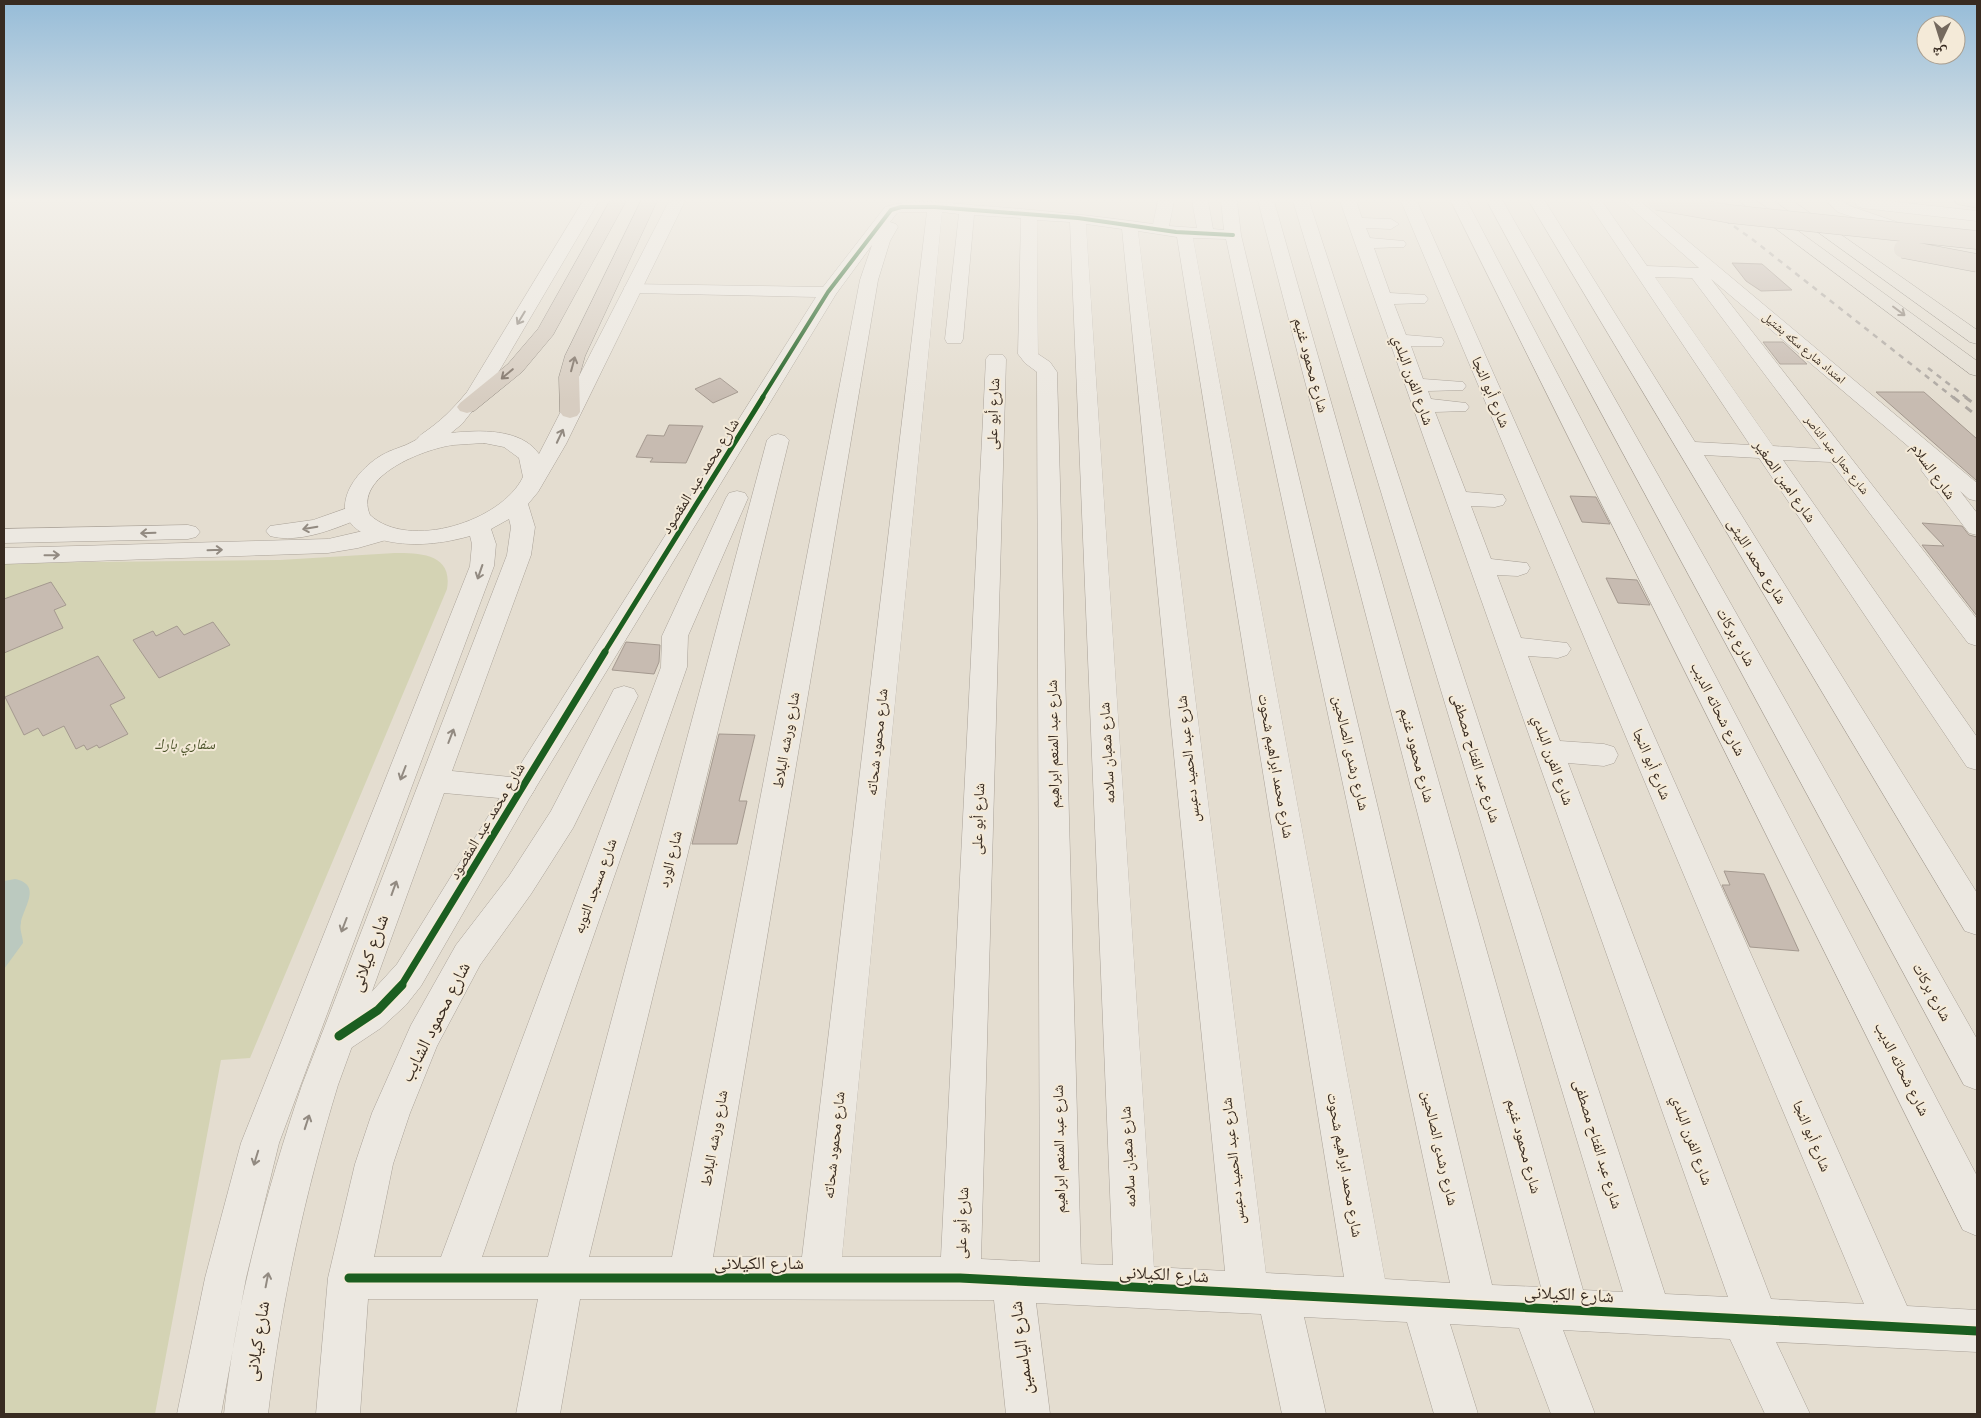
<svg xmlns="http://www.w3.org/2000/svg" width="1981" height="1418" viewBox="0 0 1981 1418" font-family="'Times New Roman','Noto Naskh Arabic',serif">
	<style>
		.green { fill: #d4d3b4 }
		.water { fill: #bbc9bf }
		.building { fill: #c7bbb1; stroke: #a4998f }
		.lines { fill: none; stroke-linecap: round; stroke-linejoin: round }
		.minor-casing { stroke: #aaa298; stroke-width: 1 }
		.tertiary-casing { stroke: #aaa298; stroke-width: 1 }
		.primary-casing { stroke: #8f887f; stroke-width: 1 }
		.motorway-casing { stroke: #8f887f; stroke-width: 1 }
		.minor { fill: #ece8e1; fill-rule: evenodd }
		.tertiary { fill: #ece8e1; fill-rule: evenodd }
		.primary { fill: #e4ded3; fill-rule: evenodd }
		.motorway { fill: #d7cdc1; fill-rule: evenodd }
		.rail-far1 { stroke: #ada7a1; stroke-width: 2.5; stroke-dasharray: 5.5 5.5; stroke-linecap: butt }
		.rail { stroke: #ada7a1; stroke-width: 3; stroke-dasharray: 8 8; stroke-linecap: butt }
		.motorway-bridge-casing { stroke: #8f887f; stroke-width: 19; stroke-linecap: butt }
		.motorway-bridge { stroke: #d7cdc1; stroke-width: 18 }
		.cycleway-far3-casing { stroke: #f4ead8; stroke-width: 5.5 }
		.cycleway-far2-casing { stroke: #f4ead8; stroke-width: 8 }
		.cycleway-far1-casing { stroke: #f4ead8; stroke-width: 10 }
		.cycleway-casing { stroke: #f4ead8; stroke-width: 12 }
		.cycleway-far3 { stroke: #1b5e20; stroke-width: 4 }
		.cycleway-far2 { stroke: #1b5e20; stroke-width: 5 }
		.cycleway-far1 { stroke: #1b5e20; stroke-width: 7 }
		.cycleway { stroke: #1b5e20; stroke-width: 9 }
		.oneway { stroke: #8e847a }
		.oneway2 { stroke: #928a81 }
		.oneway3 { stroke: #807469 }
		.labels { text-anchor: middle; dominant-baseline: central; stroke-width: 4; stroke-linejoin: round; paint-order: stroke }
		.far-street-label { font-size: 12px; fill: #382b21; stroke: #f4ead8 }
		.street-label { font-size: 15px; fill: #382b21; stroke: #f4ead8 }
		.park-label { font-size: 15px; font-style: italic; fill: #4b5329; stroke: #f4ead8 }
		.near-street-label { font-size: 18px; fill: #382b21; stroke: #f4ead8 }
	</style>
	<rect width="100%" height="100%" fill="#e4ddd0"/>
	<path class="green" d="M395 553C421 553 453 554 447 589L250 1058 221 1060 155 1414H4V563L280 560Z"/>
	<path class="water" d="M15 879C43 885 23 908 21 923 19 930 23 936 23 943L4 969V881Z"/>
	<path class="building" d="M1732 263 1762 264 1792 290 1761 291 1746 281Z
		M1763 342H1783L1807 364H1780Z
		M720 378 738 392 713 403 695 389Z
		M1876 392H1924L1977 439V481Z
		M669 425 703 426 686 463 650 462 653 458 636 457 647 435 664 436Z
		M1570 496 1596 497 1610 524 1582 522Z
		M1922 523 1962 526 1969 535 1977 537V616L1922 545 1944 546Z
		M1606 578 1637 580 1650 605 1618 603Z
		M51 582 66 605 54 610 63 628 4 653V599Z
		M213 622 230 645 159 678 133 640 153 631 156 636 177 626 184 635Z
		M626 642 660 645 659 662 654 674 612 670Z
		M98 656 125 698 110 705 128 734 99 748 97 745 87 750 84 745 76 749 64 726 43 736 38 728 24 735 5 697Z
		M719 734 755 735 739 801H747L737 844H692Z
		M1724 871 1764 874 1799 951 1750 947 1722 885H1730Z"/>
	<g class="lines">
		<defs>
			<path id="minor" d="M1158 201H1174L1169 226 1197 228 1192 201H1208L1213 229 1224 230 1221 201H1237L1241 235 1492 1285 1541 1287 1258 201H1274L1583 1290 1623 1292 1293 201H1309L1665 1294 1728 1297 1340 201H1356L1362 218 1391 219 1399 224 1391 229 1366 228 1370 238 1404 241 1406 244 1404 247 1374 248 1390 293 1425 295 1428 299 1425 303 1394 304 1406 335 1442 338 1444 342 1442 346H1411L1423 379 1463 382 1466 386 1463 390 1428 391 1431 399 1466 403 1469 407 1466 411 1435 412 1466 492 1503 495 1506 500 1503 505 1495 507 1471 506 1491 559 1527 563 1530 568 1527 573 1518 576 1497 575 1521 638 1567 643 1571 649 1567 655 1558 658 1528 656 1560 741 1604 744 1614 747 1618 755 1614 763 1604 766 1568 763 1771 1299 1864 1304 1401 201H1417L1907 1306 1977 1310V1352L1776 1342 1810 1414H1765L1730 1339 1563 1330 1595 1414H1551L1519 1328 1450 1324 1478 1414H1434L1407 1322 1304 1317 1326 1414H1282L1261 1314 1036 1303 1050 1414H1006L994 1300 580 1299 560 1414H516L538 1299H368L360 1414H316L328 1278 355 1164 372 1113 411 1025 456 945 509 876 551 811 614 689 624 686 634 689 638 696 573 828 531 894 480 965 437 1046 410 1113 393 1164 374 1257H441L661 667 662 636 726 498 729 493 737 491 745 493 748 498 688 636 687 667 482 1257H548L767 440 771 436 778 434 785 436 789 440 589 1257H672L860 280 872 245 836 294 530 797 421 986 406 1005 381 1028 351 1048 339 1053 327 1048 321 1036 327 1024 366 998 397 964 510 781 816 297 633 293 627 292 624 288 627 284 823 287 885 207C917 197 952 204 984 206 1040 210 1097 216 1153 224ZM902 212H927L802 1257H713L878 280 890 241 898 227 896 224 890 222 897 213ZM942 212 959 214 945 339 947 343H961L963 339 974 215 1021 218 1018 354 1025 363 1037 372 1040 1262 981 1259 1006 359 1003 355H989L986 359 941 1257H842ZM1037 220 1070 222 1113 1265 1081 1264 1057 372 1050 362 1038 354ZM1086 224 1122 229 1225 1271 1154 1267ZM1138 231 1177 237 1344 1277 1266 1273ZM1193 238 1226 239 1450 1283 1385 1279Z
				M1451 201H1467L1977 1176V1236L1963 1230Z
				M1487 201H1503L1977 1039V1090L1964 1085Z
				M1529 201H1545L1695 442 1750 445 1587 201H1602L1647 266 1699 268 1623 201H1640L1977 483V501L1969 499 1960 491 1977 513V535L1969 533 1921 470 1924 465 1929 464 1711 279 1977 619V646L1968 643 1831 462 1783 460 1977 737V770L1967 767 1759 458 1704 455 1977 893V935L1965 931ZM1655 277 1692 278 1821 449 1773 446Z
				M356 505 364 507 367 512 364 517C336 528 301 544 270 536L266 531 270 526 313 520Z
				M188 525 196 527 200 532 196 537 188 539 4 543V529Z
				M385 526 393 528 397 533 393 538 358 548 328 553 4 564V548L328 539Z"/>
			<path id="tertiary" d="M583 201H599L485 395 462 424 451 433C479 430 521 428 539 454L669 201H685L566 444 538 492 528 504 535 527 531 555 452 771 520 778 530 781 535 789 530 797 520 800 444 793 338 1085C305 1193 281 1302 268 1414H224C236 1302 266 1192 302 1085L507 555 511 527 509 519 491 529 496 544 494 566 279 1143 246 1278 221 1414H177L205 1278 241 1143 470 566 472 544 470 536C438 545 404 548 372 537 322 519 351 473 382 455 392 449 404 447 414 441 417 440 419 436 422 434 441 421 452 410 467 392ZM484 443 504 447 519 458 523 477C502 521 409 551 370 515 353 476 424 449 453 445 463 444 474 444 484 443Z
				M1826 201H1843L1850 206 1920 230 1922 233 1914 238 1908 236 1838 212Z
				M1855 201H1889L1977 211V221L1862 208 1857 206Z"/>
			<path id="primary" d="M1739 201H1757L1977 361V376L1970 374Z
				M1775 201H1793L1977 330V344L1970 342Z"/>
			<path id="motorway" d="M610 201H626L553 335 522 372 474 411 467 413 460 411 457 407 460 403 508 364 538 329Z
				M641 201H657L585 356 579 377 580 412 577 416 570 418 563 416 560 412 559 377 565 356Z
				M1955 201H1977V208L1957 204Z"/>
		</defs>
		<use href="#minor" class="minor-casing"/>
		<use href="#tertiary" class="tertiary-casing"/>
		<use href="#primary" class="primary-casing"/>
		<use href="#motorway" class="motorway-casing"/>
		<use href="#minor" class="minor"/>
		<use href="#tertiary" class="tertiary"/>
		<use href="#primary" class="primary"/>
		<use href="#motorway" class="motorway"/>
		<path class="rail-far1" d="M1698 201 1752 239 1954 398
			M1928 368 1967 398"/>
		<path class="rail" d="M1953 397 1977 416
			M1965 397 1977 406"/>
		<defs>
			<path id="motorway-bridge" d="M1657 201 1730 214 1977 240
				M1903 249 1977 263"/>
		</defs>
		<use href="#motorway-bridge" class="motorway-bridge-casing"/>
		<use href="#motorway-bridge" class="motorway-bridge"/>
		<defs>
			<path id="cycleway-far3" d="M762 398 828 292 891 210 901 207H935L1078 218 1176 232 1233 235"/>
			<path id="cycleway-far2" d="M604 653 763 397"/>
			<path id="cycleway-far1" d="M401 986 605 652"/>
			<path id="cycleway" d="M339 1036 378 1010 402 985
				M349 1278H960L1977 1331"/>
		</defs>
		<use href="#cycleway-far3" class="cycleway-far3-casing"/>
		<use href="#cycleway-far2" class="cycleway-far2-casing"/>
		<use href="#cycleway-far1" class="cycleway-far1-casing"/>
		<use href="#cycleway" class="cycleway-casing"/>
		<use href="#cycleway-far3" class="cycleway-far3"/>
		<use href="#cycleway-far2" class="cycleway-far2"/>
		<use href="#cycleway-far1" class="cycleway-far1"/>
		<use href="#cycleway" class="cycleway"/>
	</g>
	<defs><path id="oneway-shaft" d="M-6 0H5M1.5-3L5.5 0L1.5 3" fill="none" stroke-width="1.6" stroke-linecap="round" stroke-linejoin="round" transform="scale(1.25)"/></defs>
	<use class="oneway" href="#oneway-shaft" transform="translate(1899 311) rotate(37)"/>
	<g class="oneway2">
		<use href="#oneway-shaft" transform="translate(521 318) rotate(121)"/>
		<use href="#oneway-shaft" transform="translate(560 436) rotate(-65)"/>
		<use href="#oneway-shaft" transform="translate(310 528) rotate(170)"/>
		<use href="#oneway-shaft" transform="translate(148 533) rotate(178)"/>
		<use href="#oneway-shaft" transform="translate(215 550) rotate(-2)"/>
		<use href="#oneway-shaft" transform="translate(52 555) rotate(-1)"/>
		<use href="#oneway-shaft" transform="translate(480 572) rotate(109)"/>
		<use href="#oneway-shaft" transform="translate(451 736) rotate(-69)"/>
		<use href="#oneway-shaft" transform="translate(403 773) rotate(111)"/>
		<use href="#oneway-shaft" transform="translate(394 888) rotate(-70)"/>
		<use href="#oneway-shaft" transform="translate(344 925) rotate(111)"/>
		<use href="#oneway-shaft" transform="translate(307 1122) rotate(-72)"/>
		<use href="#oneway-shaft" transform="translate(256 1158) rotate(107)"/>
		<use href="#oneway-shaft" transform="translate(267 1280) rotate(-79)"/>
	</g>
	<g class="oneway3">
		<use href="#oneway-shaft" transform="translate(573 364) rotate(-75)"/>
		<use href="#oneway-shaft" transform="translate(507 374) rotate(140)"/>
	</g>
	<linearGradient id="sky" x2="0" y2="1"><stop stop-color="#96bcd8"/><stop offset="0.5" stop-color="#f3f0ea"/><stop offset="1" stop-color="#f3f0ea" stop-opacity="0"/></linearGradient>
	<rect width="1981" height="400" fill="url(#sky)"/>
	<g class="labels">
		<g class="far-street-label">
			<text transform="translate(1804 348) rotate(40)">امتداد شارع سكه بشتيل</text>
			<text transform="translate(1837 455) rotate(52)">شارع جمال عبد الناصر</text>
		</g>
		<g class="street-label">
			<text transform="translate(1311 365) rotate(75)">شارع محمود غنيم</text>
			<text transform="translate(1413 380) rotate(70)">شارع الفرن البلدي</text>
			<text transform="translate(1491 392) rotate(67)">شارع أبو النجا</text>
			<text transform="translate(993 414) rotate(-88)">شارع أبو على</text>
			<text transform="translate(1933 471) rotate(54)">شارع السلام</text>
			<text transform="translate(700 476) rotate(-58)">شارع محمد عبد المقصود</text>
			<text transform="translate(1785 481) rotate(55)">شارع امين الصغير</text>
			<text transform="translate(1757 561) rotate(58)">شارع محمد الليثى</text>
			<text transform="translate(1736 637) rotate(61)">شارع بركات</text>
			<text transform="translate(1718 709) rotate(63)">شارع شحاته الديب</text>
			<text transform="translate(786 740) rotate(-80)">شارع ورشه البلاط</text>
			<text transform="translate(877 742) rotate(-84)">شارع محمود شحاته</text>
			<text transform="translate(1053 744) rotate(-91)">شارع عبد المنعم ابراهيم</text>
			<text transform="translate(1107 753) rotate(-93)">شارع شعبان سلامه</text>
			<text transform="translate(1351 753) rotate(77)">شارع رشدى الصالحين</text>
			<text transform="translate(1417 755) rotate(75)">شارع محمود غنيم</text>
			<text transform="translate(1476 758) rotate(73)">شارع عبد الفتاح مصطفى</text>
			<text transform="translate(1188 759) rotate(-96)">شارع عبد الحميد دعبس</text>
			<text transform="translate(1553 760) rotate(70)">شارع الفرن البلدي</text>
			<text transform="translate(1652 764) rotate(67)">شارع أبو النجا</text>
			<text transform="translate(1276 766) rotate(80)">شارع محمد ابراهيم شحوت</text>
			<text transform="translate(978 819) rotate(-88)">شارع أبو على</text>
			<text transform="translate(487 821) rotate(-59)">شارع محمد عبد المقصود</text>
			<text transform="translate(670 859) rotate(-76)">شارع الورد</text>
			<text transform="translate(595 886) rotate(-70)">شارع مسجد التوبه</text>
			<text transform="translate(1932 992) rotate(61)">شارع بركات</text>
			<text transform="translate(1902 1069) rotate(63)">شارع شحاته الديب</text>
			<text transform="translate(1812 1136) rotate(67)">شارع أبو النجا</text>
			<text transform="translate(714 1138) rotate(-80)">شارع ورشه البلاط</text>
			<text transform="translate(1692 1140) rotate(70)">شارع الفرن البلدي</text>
			<text transform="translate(1598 1144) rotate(73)">شارع عبد الفتاح مصطفى</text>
			<text transform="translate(834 1145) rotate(-84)">شارع محمود شحاته</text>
			<text transform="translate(1524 1146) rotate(75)">شارع محمود غنيم</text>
			<text transform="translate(1440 1148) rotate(77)">شارع رشدى الصالحين</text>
			<text transform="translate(1059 1149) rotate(-91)">شارع عبد المنعم ابراهيم</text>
			<text transform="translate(1128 1157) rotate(-93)">شارع شعبان سلامه</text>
			<text transform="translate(1233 1161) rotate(-96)">شارع عبد الحميد دعبس</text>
			<text transform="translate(1345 1165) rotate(80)">شارع محمد ابراهيم شحوت</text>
			<text transform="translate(962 1223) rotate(-88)">شارع أبو على</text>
		</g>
		<g class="park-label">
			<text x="185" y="744">سفاري بارك</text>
		</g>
		<g class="near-street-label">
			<text transform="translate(369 953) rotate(-70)">شارع كيلانى</text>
			<text transform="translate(435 1022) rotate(-63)">شارع محمود الشايب</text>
			<text x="759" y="1263">شارع الكيلانى</text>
			<text transform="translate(1164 1274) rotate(3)">شارع الكيلانى</text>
			<text transform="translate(1569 1294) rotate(3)">شارع الكيلانى</text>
			<text transform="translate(257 1341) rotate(-81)">شارع كيلانى</text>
			<text transform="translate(1021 1348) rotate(-97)">شارع الياسمين</text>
		</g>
	</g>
	<rect width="1981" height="1418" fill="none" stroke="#382b21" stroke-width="10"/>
	<g transform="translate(1941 40) rotate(184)"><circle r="24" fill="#f4ead8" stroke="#a99e8f"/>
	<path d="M0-4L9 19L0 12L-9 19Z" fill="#74695e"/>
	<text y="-8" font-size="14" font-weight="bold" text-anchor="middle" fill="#382b21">ش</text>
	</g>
</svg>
